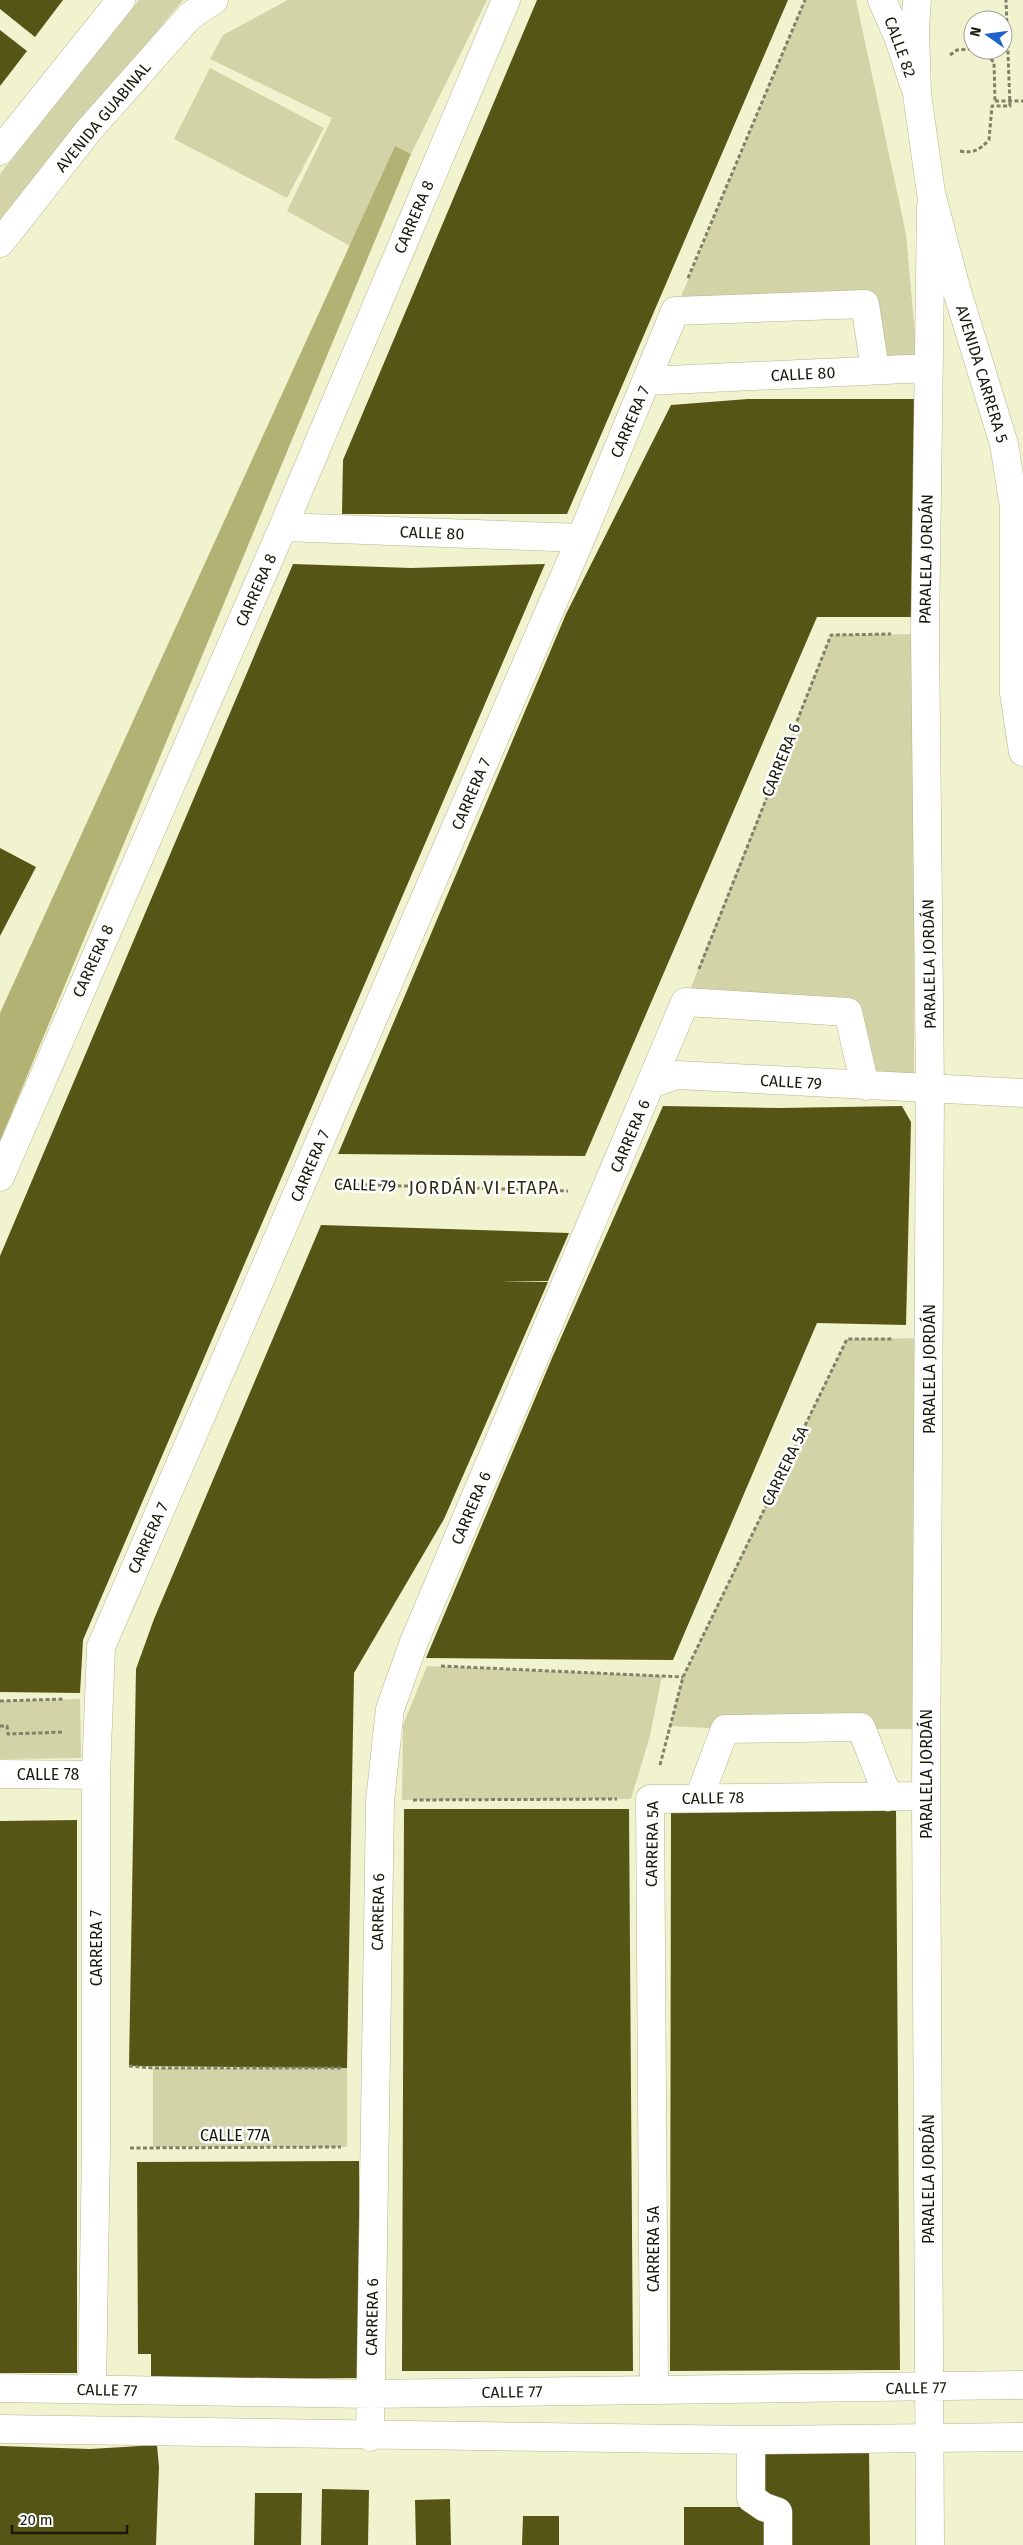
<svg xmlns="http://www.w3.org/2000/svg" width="1023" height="2545" viewBox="0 0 1023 2545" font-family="'Fira Sans',sans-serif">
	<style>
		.green { fill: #d2d3a6 }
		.forest { fill: #b1b274 }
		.building { fill: #555516 }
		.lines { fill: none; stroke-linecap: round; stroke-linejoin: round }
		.minor-casing { stroke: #b3b591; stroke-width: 29 }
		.major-casing { stroke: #b3b591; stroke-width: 29 }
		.path { stroke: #808169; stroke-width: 3; stroke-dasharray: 4 2.5; stroke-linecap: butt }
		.minor { stroke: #fff; stroke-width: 28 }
		.major { stroke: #fff; stroke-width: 28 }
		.path-bridge { stroke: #808169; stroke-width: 3; stroke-dasharray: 4 2.5; stroke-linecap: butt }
		.labels { text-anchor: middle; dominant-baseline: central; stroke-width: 5; stroke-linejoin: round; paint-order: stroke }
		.street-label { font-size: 16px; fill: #19190c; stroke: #fff }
		.neighbourhood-label { font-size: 18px; letter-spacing: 1px; fill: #2e2e0f; stroke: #fff }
	</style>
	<rect width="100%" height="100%" fill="#f1f3ce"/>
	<path class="green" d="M139 0H183L0 220V174Z
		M288 0H487L411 154 395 146 350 246 287 211 332 118 210 59 223 35Z
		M805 0H856L906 234 918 368 875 370 865 304 675 311Z
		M210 68 324 128 287 198 174 139Z
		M914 634V1088L865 1086 848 1012 685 1002 831 635Z
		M929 1338 926 1729H725L670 1726 683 1677 847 1339Z
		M427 1666 662 1676 650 1736 631 1799 402 1800 403 1725Z
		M80 1699 81 1758 0 1759V1701Z
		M153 2068H347V2147H153Z"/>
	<path class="forest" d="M395 146 411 154 0 1141V1013Z"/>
	<path class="building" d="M0 0H63L35 37 0 9Z
		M537 0H788L567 514H342L343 460Z
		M0 30 27 51 0 86Z
		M748 399H915L913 617H817L585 1156 338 1154 566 614 671 405Z
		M293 564 411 568 545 564 83 1640 80 1693 0 1692V1256Z
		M0 848 36 867 0 936Z
		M663 1106 780 1108 902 1106 911 1122 906 1325 817 1323 673 1660 426 1658 552 1358Z
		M321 1225 569 1233 548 1281H501L548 1282 444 1519 354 1673 347 2068 129 2066 136 1669 154 1619Z
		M896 1808 900 2370 670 2371 671 1809Z
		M404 1809H629L633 2371H402Z
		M77 1820V2373H0V1821Z
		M359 2161 360 2378 151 2380V2354H138L137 2162Z
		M157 2445 159 2467 156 2545H0V2446L90 2449Z
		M869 2446 870 2545H783L764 2507 765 2545H684V2507H764L751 2448Z
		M322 2489 369 2490 368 2545H321Z
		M255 2493H302L301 2545H254Z
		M450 2499 451 2545H416L415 2500Z
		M523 2516H559V2545H522Z"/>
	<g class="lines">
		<defs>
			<path id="minor" d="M882 0 899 39 914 85
				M647 381 928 368
				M283 527 581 538
				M653 1083 678 1075 1023 1093
				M0 1177 283 527 506 0
				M0 1774 96 1775
				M699 1798 725 1729 861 1727 888 1797
				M0 2388 370 2394 1023 2385
				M92 2389 96 2148V1775L101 1647 581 538 675 311 865 304 875 370
				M654 2390 650 1799 926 1796
				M0 2429 751 2440 1023 2437
				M370 2437 380 1801 390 1709 414 1642 685 1002 848 1012 865 1086
				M751 2440V2498L764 2507 778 2512V2545
				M930 2545 926 1796 930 1090 925 634 931 207"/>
			<path id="major" d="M917 0 915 28 917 94 931 193 956 288 1004 444 1014 507V693L1023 752
				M0 151 121 0
				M0 243 89 130 190 16 214 0"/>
		</defs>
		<use href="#minor" class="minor-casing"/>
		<use href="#major" class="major-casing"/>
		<path class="path" d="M981 50 994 62 995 101
			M950 55 957 50 973 49
			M960 151C974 154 980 149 989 140L992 106H1010L1006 0
			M688 278 805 0
			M699 969 831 635 891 634
			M339 1184 568 1191
			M441 1666 683 1677
			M0 1701 64 1699
			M0 1726H7L8 1734 64 1732
			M660 1765 683 1677 847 1339H894
			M413 1800 617 1799
			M129 2066 153 2068H343
			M130 2148 341 2147"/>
		<use href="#minor" class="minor"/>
		<use href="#major" class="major"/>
		<path class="path-bridge" d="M995 101H1023"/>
	</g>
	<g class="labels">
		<g class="street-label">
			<text transform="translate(900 47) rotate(70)">CALLE 82</text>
			<text transform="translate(103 117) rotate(-50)">AVENIDA GUABINAL</text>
			<text transform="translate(414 217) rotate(-67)">CARRERA 8</text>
			<text transform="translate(803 374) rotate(-3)">CALLE 80</text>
			<text transform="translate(982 374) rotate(73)">AVENIDA CARRERA 5</text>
			<text transform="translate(630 422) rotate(-67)">CARRERA 7</text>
			<text transform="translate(432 533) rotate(2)">CALLE 80</text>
			<text transform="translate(926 559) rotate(-89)">PARALELA JORDÁN</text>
			<text transform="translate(256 590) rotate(-66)">CARRERA 8</text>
			<text transform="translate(781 760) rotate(-68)">CARRERA 6</text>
			<text transform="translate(471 794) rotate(-67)">CARRERA 7</text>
			<text transform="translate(93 961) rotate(-66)">CARRERA 8</text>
			<text transform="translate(929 964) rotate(-91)">PARALELA JORDÁN</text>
			<text transform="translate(791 1082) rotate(3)">CALLE 79</text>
			<text transform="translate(630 1136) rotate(-67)">CARRERA 6</text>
			<text transform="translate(310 1166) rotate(-67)">CARRERA 7</text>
			<text transform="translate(365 1185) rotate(2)">CALLE 79</text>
			<text transform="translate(929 1369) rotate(-90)">PARALELA JORDÁN</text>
			<text transform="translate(785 1466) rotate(-64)">CARRERA 5A</text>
			<text transform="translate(471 1508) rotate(-67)">CARRERA 6</text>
			<text transform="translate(148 1538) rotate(-66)">CARRERA 7</text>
			<text x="48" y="1774">CALLE 78</text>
			<text transform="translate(926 1774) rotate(-90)">PARALELA JORDÁN</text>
			<text transform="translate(713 1798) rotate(-1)">CALLE 78</text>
			<text transform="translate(652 1844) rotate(-89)">CARRERA 5A</text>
			<text transform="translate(378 1912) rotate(-89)">CARRERA 6</text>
			<text transform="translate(96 1948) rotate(-90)">CARRERA 7</text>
			<text x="235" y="2135">CALLE 77A</text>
			<text transform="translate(928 2179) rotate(-90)">PARALELA JORDÁN</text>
			<text transform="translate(653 2249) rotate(-90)">CARRERA 5A</text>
			<text transform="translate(372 2317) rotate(-89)">CARRERA 6</text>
			<text transform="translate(916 2388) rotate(-1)">CALLE 77</text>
			<text transform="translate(107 2390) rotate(1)">CALLE 77</text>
			<text transform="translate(512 2392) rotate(-1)">CALLE 77</text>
		</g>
		<g class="neighbourhood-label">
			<text x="484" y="1188">JORDÁN VI ETAPA</text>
		</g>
	</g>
	<g transform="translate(988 35) rotate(284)"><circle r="24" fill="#ffffff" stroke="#a3a39e"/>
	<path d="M0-4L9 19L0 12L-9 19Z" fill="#1d63ce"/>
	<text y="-8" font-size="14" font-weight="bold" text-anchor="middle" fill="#19190c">N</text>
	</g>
	<path d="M12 2525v8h115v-8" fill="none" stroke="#19190c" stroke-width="2.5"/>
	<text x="20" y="2525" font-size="15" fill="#19190c" stroke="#ffffff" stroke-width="4" paint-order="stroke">20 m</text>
</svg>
